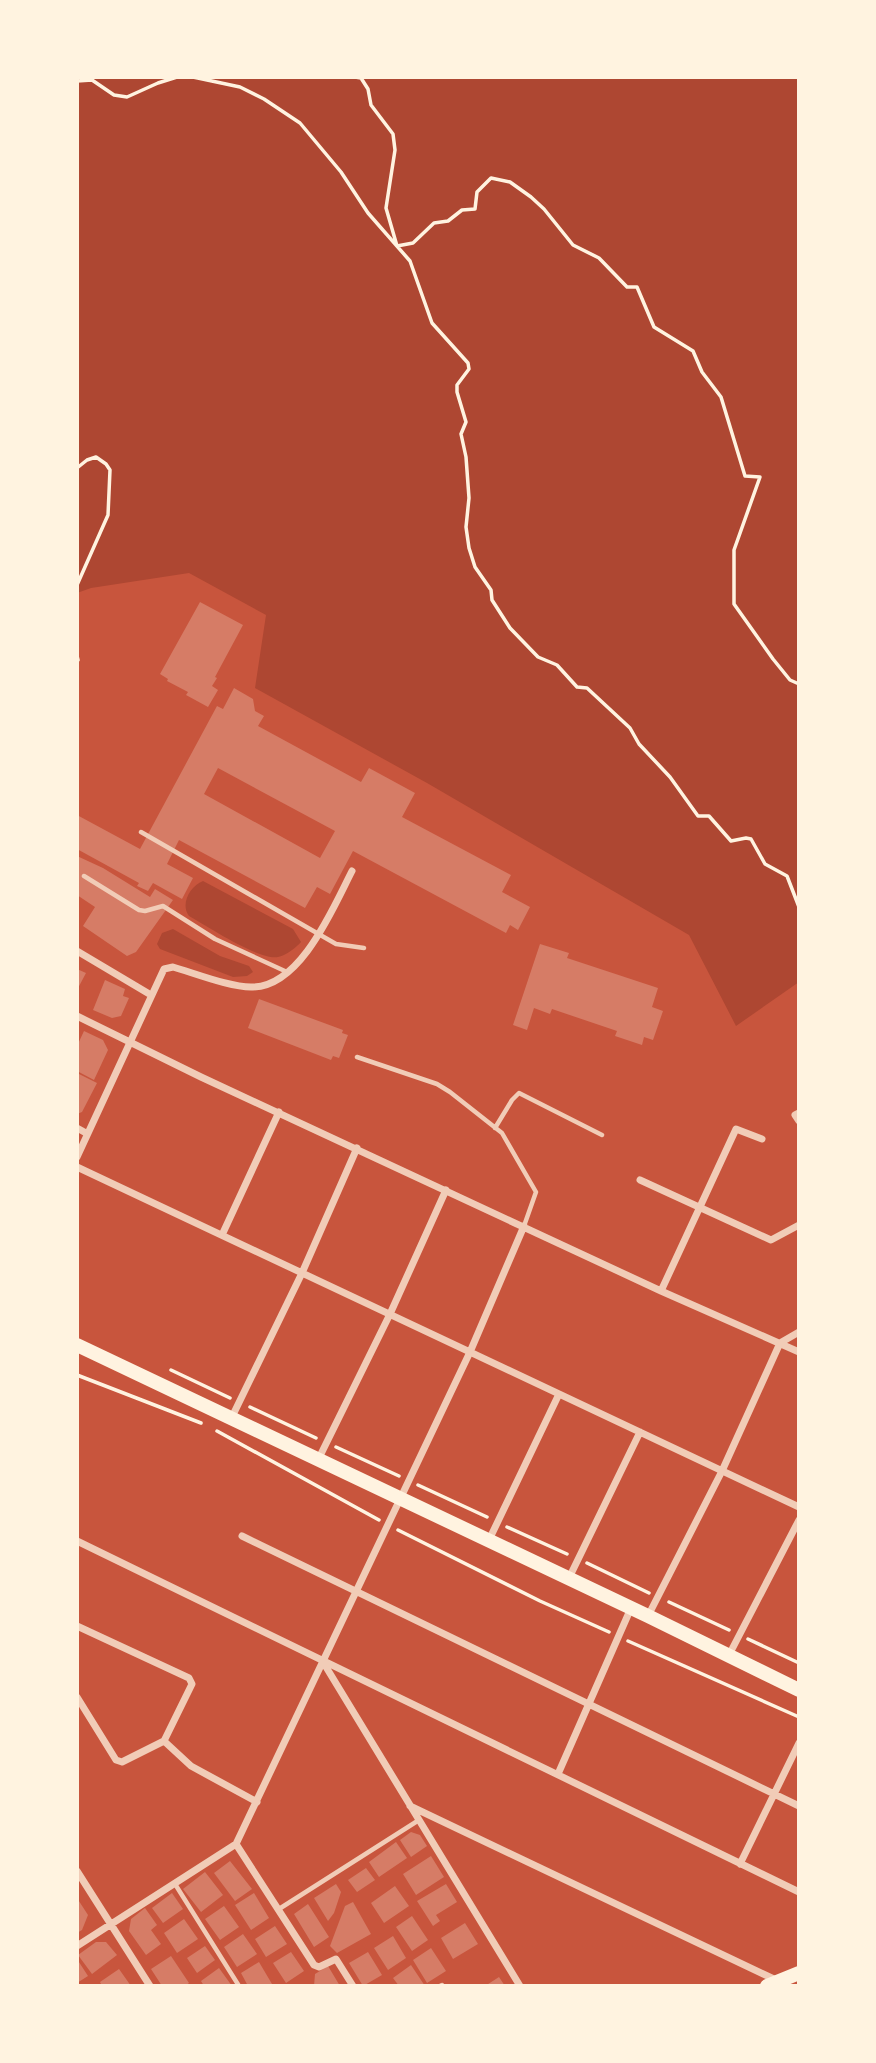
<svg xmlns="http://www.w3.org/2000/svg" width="876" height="2063" viewBox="0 0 876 2063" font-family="'Source Serif 4',serif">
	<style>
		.green { fill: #ae4732 }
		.building { fill: #d67c66; fill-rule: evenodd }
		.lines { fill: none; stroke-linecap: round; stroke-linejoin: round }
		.path { stroke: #fff3e0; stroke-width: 3.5 }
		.service { stroke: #f1ccb7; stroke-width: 4.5 }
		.minor { stroke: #f1ccb7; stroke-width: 7 }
		.secondary { stroke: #fff3e0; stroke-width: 14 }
		.primary { stroke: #fff3e0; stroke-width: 14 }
	</style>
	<rect width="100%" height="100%" fill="#c8553d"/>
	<path class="green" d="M77 77H799V982L736 1026 689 935 427 783 255 688 266 615 189 573 91 588 77 593Z
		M203 881 293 929 301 942C297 947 285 956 278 957 260 961 207 926 189 916 180 904 190 886 203 881Z
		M173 929 220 956 249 966 253 972 247 976 233 977 160 949 157 944 162 933Z"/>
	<path class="building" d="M200 602 243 625 215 677 217 678 212 686 218 690 208 707 186 695 188 692 167 681 168 679 160 674Z
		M234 688 253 699 255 711 264 716 258 726 361 782 369 768 415 793 402 817 511 875 502 892 530 907 518 930 510 925 506 933 353 851 330 894 317 887 305 908 179 840 167 864 193 878 182 899 153 883 148 891 137 886 139 883 77 849V815L140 849 217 706 223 709ZM218 768 335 831 320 858 204 794Z
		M77 856 103 868 150 897 155 889 173 900 136 952 127 956 83 926 95 907 77 895Z
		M540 944 569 953 567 958 658 988 652 1007 663 1011 653 1040 644 1037 642 1045 615 1036 617 1031 552 1009 550 1014 534 1008 527 1030 513 1025Z
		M77 969 86 973 77 990Z
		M105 980 125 989 123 996 129 998 121 1016 112 1018 93 1010Z
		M259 999 343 1030 342 1033 348 1035 339 1058 333 1056 331 1060 248 1028Z
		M84 1031 103 1040 108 1050 94 1080 77 1071V1046Z
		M77 1073 97 1083 82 1112 77 1114Z
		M411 1832 420 1835 427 1846 411 1857 400 1840Z
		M396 1842 407 1858 379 1877 369 1862Z
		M431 1856 444 1877 416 1895 403 1874Z
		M230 1861 252 1889 235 1901 214 1873Z
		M366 1868 375 1880 357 1892 348 1880Z
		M205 1872 223 1895 201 1912 183 1889Z
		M336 1884 341 1892 334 1913 328 1921 314 1898Z
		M446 1884 457 1902 436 1915 440 1921 433 1926 417 1901Z
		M395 1886 409 1906 384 1923 371 1903Z
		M172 1893 183 1909 163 1923 152 1908Z
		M254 1893 269 1918 251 1930 235 1905Z
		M77 1898 88 1915 82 1930 77 1933Z
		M353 1902 371 1934 337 1953 330 1946 345 1906Z
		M308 1904 329 1937 314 1947 294 1914Z
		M224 1906 239 1927 220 1940 205 1919Z
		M145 1908 157 1925 151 1930 161 1944 146 1955 129 1931 131 1919Z
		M412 1916 428 1940 412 1951 396 1927Z
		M184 1919 198 1939 177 1953 164 1933Z
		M465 1923 478 1944 453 1959 441 1938Z
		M275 1926 287 1944 266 1957 255 1939Z
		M243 1934 257 1954 237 1967 224 1947Z
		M393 1936 406 1958 388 1970 374 1948Z
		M96 1942H106L117 1955 92 1974 78 1955Z
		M205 1946 215 1960 197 1973 187 1958Z
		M431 1948 446 1971 427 1983 413 1960Z
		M291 1952 304 1971 286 1983 273 1963Z
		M368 1952 382 1975 363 1986 349 1963Z
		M171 1956 189 1983 185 1986H162L151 1969Z
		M77 1959 88 1976 77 1983Z
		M259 1962 272 1984 269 1986H248L241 1973Z
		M411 1965 425 1986H399L393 1978Z
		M328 1966 340 1986H314L315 1974Z
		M219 1968 232 1986H204L201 1981Z
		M119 1969 131 1986H102L100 1982Z
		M499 1977 505 1986H485Z"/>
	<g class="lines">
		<path class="path" d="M193 77 240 87 264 99 300 123 341 172 368 213 410 261 432 323 468 363 469 369 457 385V392L466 422 461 434 466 457 469 498 466 527 469 548 475 567 491 590 492 600 510 628 538 657 557 665 577 687 587 688 630 728 639 744 670 777 698 816H709L731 841 746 838 751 839 765 864 787 876 799 907
			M355 77 361 78 368 89 371 105 393 134 395 150 386 208 397 246 413 243 434 223 448 221 462 210 475 209 477 192 491 178 510 182 531 197 544 209 573 245 599 258 627 287H637L654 327 693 351 702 372 721 397 745 476 760 477 734 550V604L773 659 790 680 799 684
			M77 81 92 80 114 95 127 97 158 83 177 77
			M77 468 87 460 96 457 106 464 110 470 108 515 77 585
			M77 656 78 660
			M171 1370 230 1398
			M77 1375 201 1423
			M250 1407 316 1438
			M217 1431 379 1520
			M336 1447 399 1476
			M418 1485 487 1517
			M507 1527 567 1554
			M398 1530 540 1601 609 1632
			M587 1563 649 1593
			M669 1602 729 1630
			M748 1639 799 1663
			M628 1641 799 1717"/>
		<path class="service" d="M141 832 336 944 364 948
			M84 876 139 910 145 911 163 906 215 939 287 972
			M357 1057 437 1084 450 1092 502 1133 536 1192 524 1226
			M495 1128 512 1100 519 1093 602 1135
			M175 1884 239 1986
			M279 1909 419 1820
			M440 1986 442 1985"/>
		<path class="minor" d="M77 951 151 995
			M77 1016 201 1077 661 1291 799 1352
			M799 1113 795 1115 799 1121
			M77 1128 86 1133
			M77 1157 164 969 173 967C194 973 232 988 253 987 301 986 333 908 352 871
			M77 1167 799 1507
			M640 1180 771 1240 799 1225
			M222 1235 279 1112
			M661 1291 736 1129 762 1139
			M231 1419 302 1273 357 1148
			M318 1460 390 1314 446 1190
			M242 1536 799 1806
			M489 1540 559 1394
			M77 1541 799 1892
			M569 1578 640 1432
			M648 1616 722 1471 780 1343 799 1332
			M77 1626 189 1678 192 1684 164 1741 122 1762 116 1760 77 1697
			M729 1655 799 1520
			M323 1662 520 1986
			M164 1741 191 1766 257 1802
			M558 1774 631 1608
			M410 1806 776 1980
			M236 1844 314 1965 319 1967 336 1959 353 1986
			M740 1864 799 1743
			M77 1871 150 1986
			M77 1946 236 1844 470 1352 524 1226"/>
		<path class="secondary" d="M767 1986 799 1973"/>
		<path class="primary" d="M77 1345 648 1616 799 1690"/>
	</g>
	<rect width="876" height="2063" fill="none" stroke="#fff3e0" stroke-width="158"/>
</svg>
